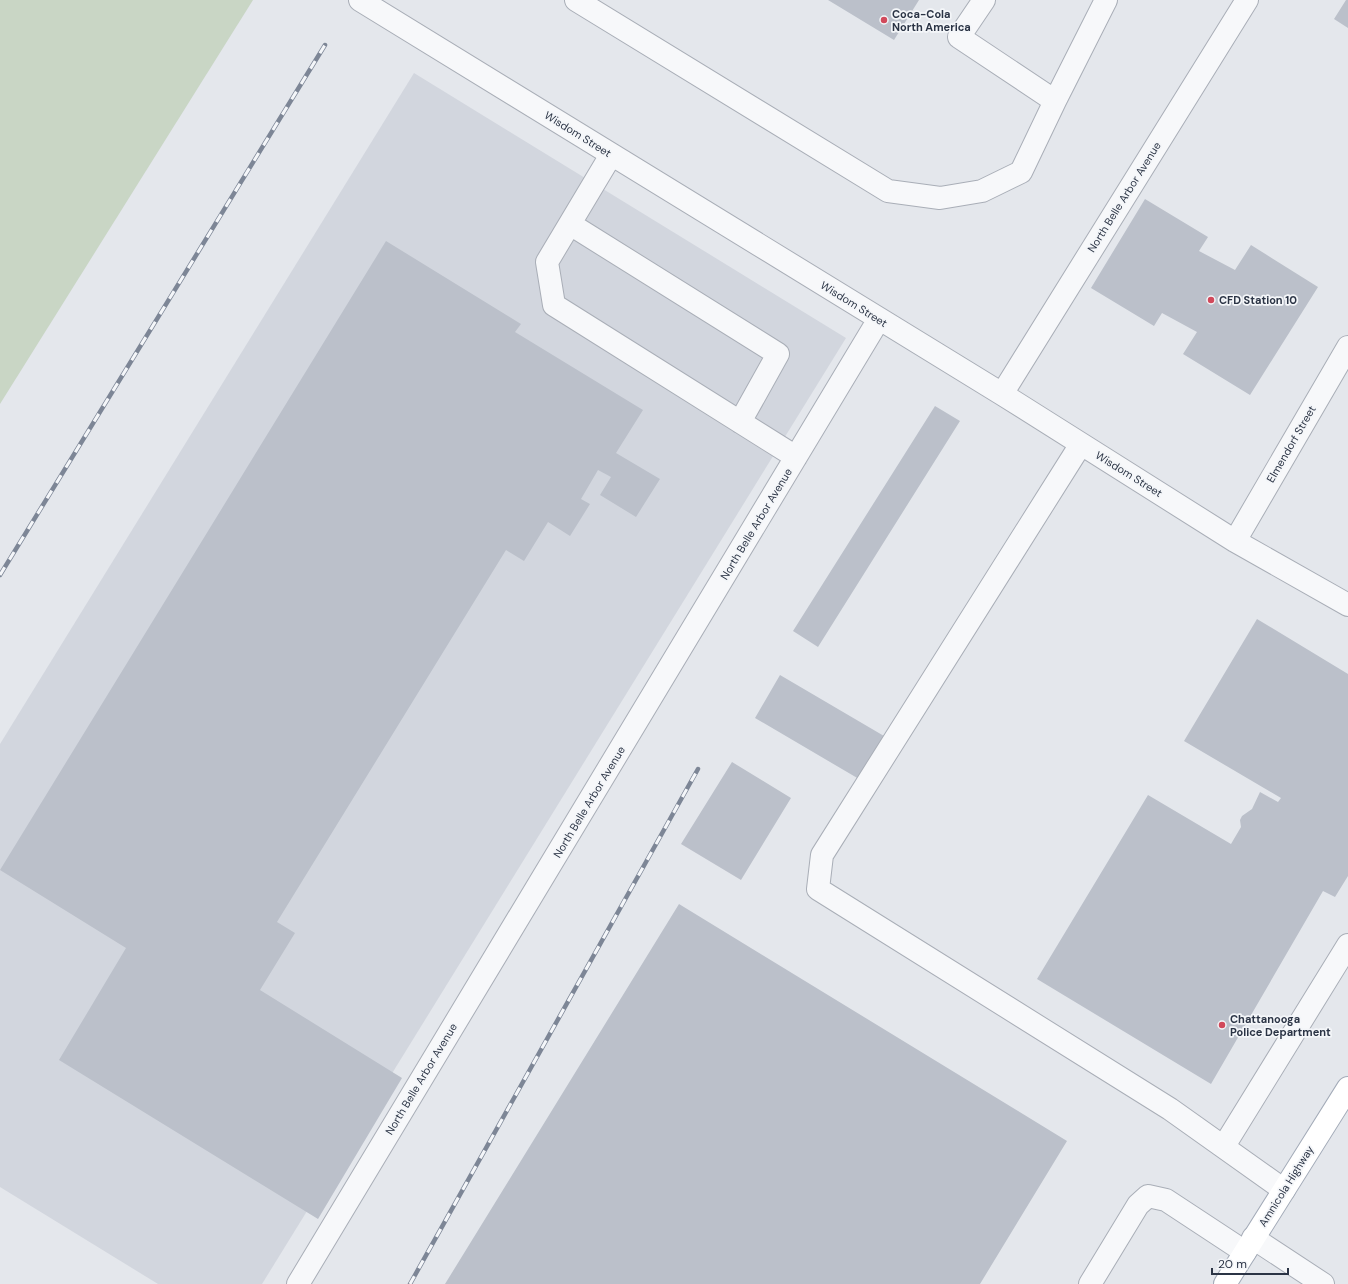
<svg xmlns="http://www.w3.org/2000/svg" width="1348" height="1284" viewBox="0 0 1348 1284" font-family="'DM Sans',sans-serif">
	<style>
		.built { fill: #d2d6de }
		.green { fill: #c9d6c5 }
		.building { fill: #bbc0ca }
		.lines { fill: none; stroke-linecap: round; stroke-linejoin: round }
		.minor-casing { stroke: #a9aeb7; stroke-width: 24 }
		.major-casing { stroke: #a3abb8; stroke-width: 24 }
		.minor { stroke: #f7f8fa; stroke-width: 22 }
		.major { stroke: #fff; stroke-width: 22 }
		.rail-casing { stroke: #7d8696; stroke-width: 4.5 }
		.rail { stroke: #f4f6f9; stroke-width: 3; stroke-dasharray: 9; stroke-linecap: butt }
		.poi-dot { fill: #d1495b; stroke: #f4f6f9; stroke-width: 1.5 }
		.labels { text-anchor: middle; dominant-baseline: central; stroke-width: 3.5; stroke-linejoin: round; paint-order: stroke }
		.poi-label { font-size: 11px; font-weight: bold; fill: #2b3445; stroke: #f4f6f9; text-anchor: start }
		.street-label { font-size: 11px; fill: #2b3445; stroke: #f4f6f9 }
	</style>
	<rect width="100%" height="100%" fill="#e4e7ec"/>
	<path class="built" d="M414 73 846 338 262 1284H158L0 1187V744Z"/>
	<path class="green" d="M0 0H253L0 404Z"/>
	<path class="building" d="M828 0H919L894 40Z
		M1346 0H1348V28L1334 19Z
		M1145 199 1208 237 1199 251 1235 270 1251 245 1318 287 1250 395 1183 354 1197 332 1162 313 1154 326 1091 288Z
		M386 241 521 324 515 332 643 410 616 453 660 479 636 517 600 495 611 477 598 470 581 499 590 504 570 536 548 522 524 561 506 550 277 922 295 933 260 990 402 1078 318 1219 59 1060 126 948 0 870Z
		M935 406 960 421 818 647 793 631Z
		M1257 619 1348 674V876L1335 897 1323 891 1211 1084 1037 979 1148 795 1231 844 1241 827 1240 820 1242 816 1252 809 1260 792 1278 802 1281 798 1184 741Z
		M780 675 884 736 859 779 755 718Z
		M732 762 791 798 741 880 681 844Z
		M679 904 1067 1141 980 1284H445Z"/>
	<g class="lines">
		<defs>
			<path id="minor" d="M360 0 1002 394 1235 541 1348 605
				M576 0 888 191 940 198 982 191 1021 172 1055 101 1106 0
				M984 0 959 37 1055 101
				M611 155 547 262 554 305 796 457
				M570 224 778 354 740 422
				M1002 394 1247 0
				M1081 444 822 855 818 889 1170 1109 1284 1190
				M1235 541 1348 347
				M1224 1146 1348 945
				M1253 1238 1323 1284
				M298 1284 879 319
				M1090 1284 1138 1205 1148 1196 1166 1200 1245 1252"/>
			<path id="major" d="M1225 1284 1348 1088"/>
		</defs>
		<use href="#minor" class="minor-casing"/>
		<use href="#major" class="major-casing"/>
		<use href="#minor" class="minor"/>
		<use href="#major" class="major"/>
		<defs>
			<path id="rail" d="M0 575 325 45
				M410 1284 698 769"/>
		</defs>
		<use href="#rail" class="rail-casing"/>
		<use href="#rail" class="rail"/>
	</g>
	<g class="poi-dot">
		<circle cx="884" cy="20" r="4"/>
		<circle cx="1211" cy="300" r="4"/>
		<circle cx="1222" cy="1025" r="4"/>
	</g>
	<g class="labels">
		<g class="poi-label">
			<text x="892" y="14">Coca-Cola<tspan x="892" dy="13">North America</tspan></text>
			<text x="1219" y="300">CFD Station 10</text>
			<text x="1230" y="1019">Chattanooga<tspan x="1230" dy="13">Police Department</tspan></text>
		</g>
		<g class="street-label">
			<text transform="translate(578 134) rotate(32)">Wisdom Street</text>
			<text transform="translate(1124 197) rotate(-58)">North Belle Arbor Avenue</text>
			<text transform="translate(854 304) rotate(32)">Wisdom Street</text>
			<text transform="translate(1291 444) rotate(-60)">Elmendorf Street</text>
			<text transform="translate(1129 474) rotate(32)">Wisdom Street</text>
			<text transform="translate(756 524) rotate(-59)">North Belle Arbor Avenue</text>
			<text transform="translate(589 802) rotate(-59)">North Belle Arbor Avenue</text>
			<text transform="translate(421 1079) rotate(-59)">North Belle Arbor Avenue</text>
			<text transform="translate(1286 1186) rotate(-58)">Amnicola Highway</text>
		</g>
	</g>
	<path d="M1212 1268v6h76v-6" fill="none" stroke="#2b3445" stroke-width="2"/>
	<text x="1218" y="1268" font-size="12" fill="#2b3445" stroke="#f4f6f9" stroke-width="3" paint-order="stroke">20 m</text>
</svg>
